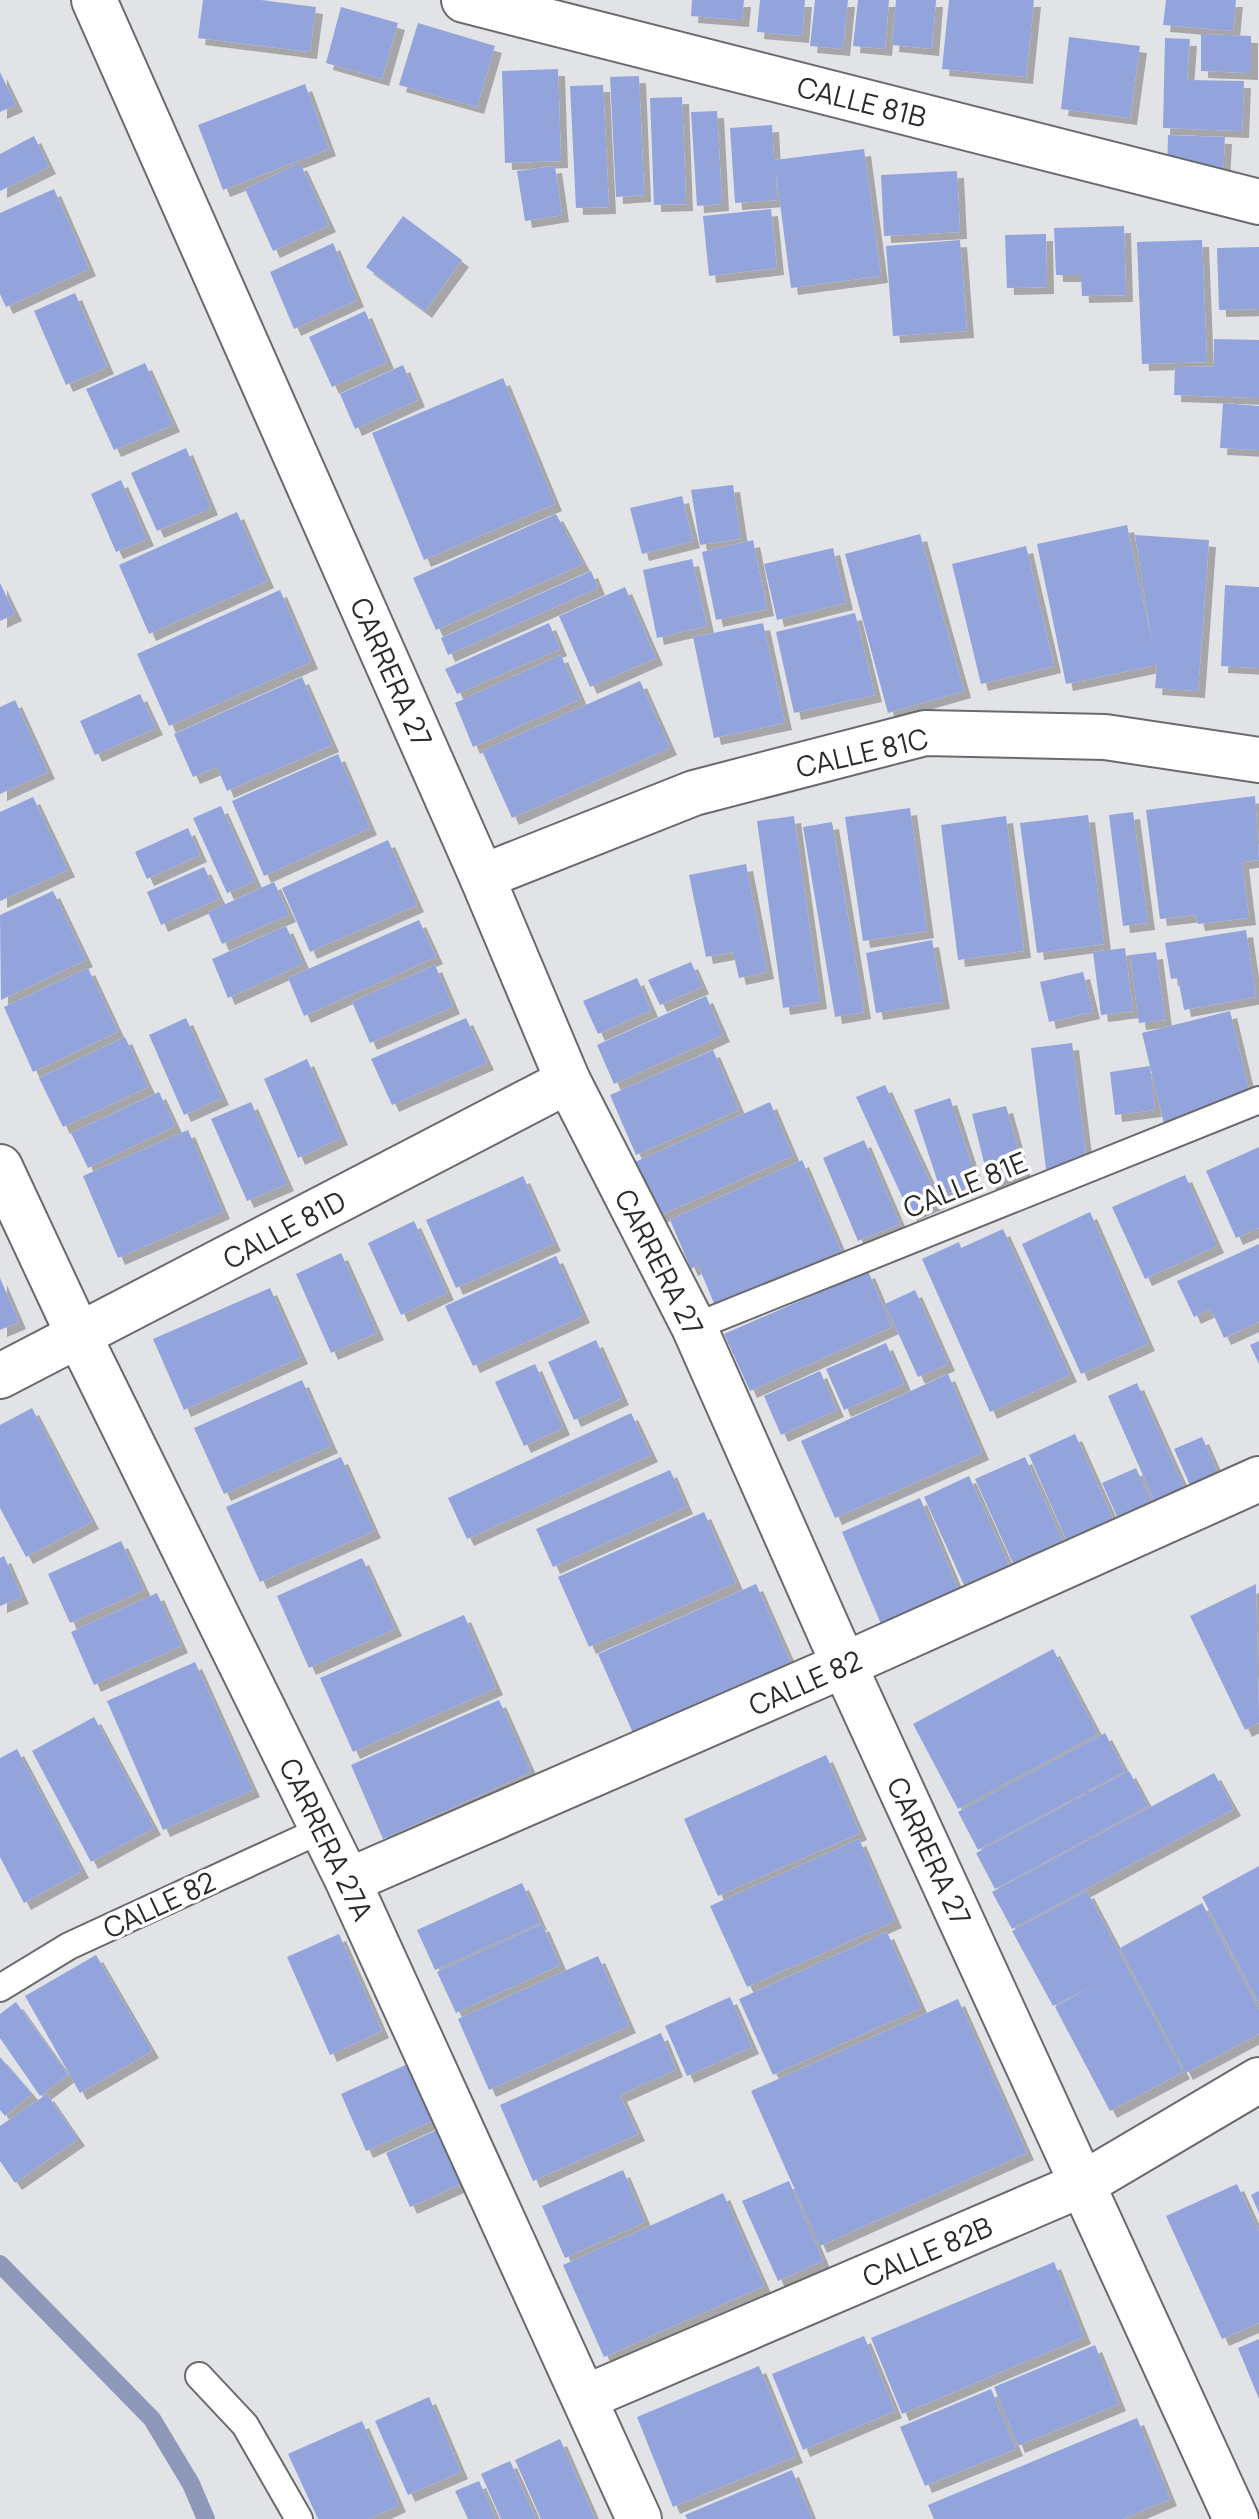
<svg xmlns="http://www.w3.org/2000/svg" width="1259" height="2519" viewBox="0 0 1259 2519" font-family="Manrope,sans-serif">
	<style>
		.lines { fill: none; stroke-linecap: round; stroke-linejoin: round }
		.stream { stroke: #8e99ba; stroke-width: 18 }
		.building { fill: #93a4dc; filter: url(#shadow) }
		.lane-casing { stroke: #696a6d; stroke-width: 30 }
		.street-casing { stroke: #696a6d; stroke-width: 48 }
		.secondary-casing { stroke: #696a6d; stroke-width: 48 }
		.lane { stroke: #fff; stroke-width: 26 }
		.street { stroke: #fff; stroke-width: 44 }
		.secondary { stroke: #fff; stroke-width: 44 }
		.labels { text-anchor: middle; dominant-baseline: central; stroke-width: 7; stroke-linejoin: round; paint-order: stroke }
		.street-label { font-size: 28px; fill: #2b2b2c; stroke: #fff }
	</style>
	<defs>
		<filter id="shadow"><feDropShadow dx="7" dy="7" stdDeviation="0" flood-color="#0004"/></filter>
	</defs>
	<rect width="100%" height="100%" fill="#e2e3e7"/>
	<g class="lines">
		<path class="stream" d="M0 2264 152 2419 191 2484 206 2519"/>
	</g>
	<path class="building" d="M203 0H261L316 7 310 52 198 38Z
		M692 0H744L742 20 691 16Z
		M760 0H805L802 36 757 32Z
		M815 0H848L843 49 810 46Z
		M858 0H889L885 49 853 46Z
		M896 0H936L932 49 892 45Z
		M949 0H1034L1026 77 942 69Z
		M1166 0H1236L1233 31 1163 25Z
		M341 7 398 23 382 79 326 63Z
		M418 23 495 46 477 107 399 85Z
		M1201 34 1251 36V73L1201 71Z
		M1069 37 1140 46 1130 118 1061 109Z
		M1165 38 1190 39 1187 80 1244 81 1242 131 1163 128Z
		M558 69 561 161 505 163 502 71Z
		M0 72 16 105 0 112Z
		M639 76 644 195 616 197 610 77Z
		M305 84 329 149 223 190 198 125Z
		M603 85 609 207 576 208 570 86Z
		M682 97 686 204 654 205 650 98Z
		M717 111 722 204 697 206 691 112Z
		M772 125 774 160 864 149 881 276 791 288 776 172 777 200 735 203 730 128Z
		M1168 135 1225 137 1223 173 1167 171Z
		M34 136 49 167 0 191V154Z
		M300 163 329 225 273 251 245 189Z
		M555 166 562 215 525 221 517 171Z
		M957 171 960 232 884 236 881 175Z
		M54 189 89 269 6 307 0 294V213Z
		M771 209 777 268 709 276 703 216Z
		M403 216 462 260 425 311 366 267Z
		M1124 226 1126 295 1082 296 1081 275H1056L1054 228Z
		M1046 234 1047 287 1007 288 1005 235Z
		M960 240 967 331 893 336 886 246Z
		M1202 240 1207 362 1142 364 1137 242Z
		M333 243 357 300 294 329 270 272Z
		M1259 247V309L1219 310 1217 248Z
		M75 293 107 367 66 385 34 311Z
		M365 311 387 362 332 387 309 337Z
		M1214 339 1259 340V398L1174 395 1175 366 1214 367Z
		M145 363 173 425 114 450 86 389Z
		M403 365 418 400 355 429 340 394Z
		M503 378 555 504 424 560 372 433Z
		M1223 403 1259 406V450L1220 448Z
		M186 448 211 508 157 531 131 473Z
		M121 480 147 539 116 552 91 494Z
		M733 485 741 539 700 545 691 490Z
		M682 496 693 541 642 554 630 508Z
		M237 512 267 581 149 634 119 565Z
		M556 514 583 564 436 630 413 578Z
		M1127 525 1152 643 1135 535 1209 540 1198 691 1155 688 1157 665 1066 684 1037 544Z
		M920 534 964 691 888 713 845 554Z
		M753 540 767 609 716 620 702 552Z
		M1026 546 1054 666 981 684 952 564Z
		M833 548 846 603 777 620 764 564Z
		M692 559 707 626 657 638 643 570Z
		M591 571 598 588 448 655 441 638Z
		M0 583 15 614 0 621Z
		M1225 585 1259 587V668L1221 666Z
		M625 587 656 658 590 687 559 616Z
		M280 590 311 662 169 726 137 654Z
		M855 613 875 695 794 713 776 632Z
		M549 623 560 649 457 694 445 669Z
		M763 623 785 723 714 738 693 637Z
		M561 655 580 699 473 747 455 703Z
		M302 677 332 745 227 791 217 767 193 777 174 734Z
		M640 681 670 748 512 818 482 751Z
		M140 694 156 728 95 755 80 721Z
		M15 700 48 772 0 794V707Z
		M338 754 370 828 264 876 232 801Z
		M1255 796 1259 860 1242 862 1249 918 1198 924 1196 915 1160 919 1146 810Z
		M33 797 68 870 0 901V812Z
		M221 806 255 881 227 893 193 818Z
		M910 808 927 931 863 941 845 817Z
		M1133 812 1148 923 1123 926 1109 815Z
		M1088 815 1104 944 1037 953 1020 823Z
		M794 816 820 1002 783 1008 757 821Z
		M1006 816 1024 951 958 960 941 825Z
		M832 822 864 1012 835 1017 803 827Z
		M188 828 200 855 147 879 135 852Z
		M388 840 417 905 310 952 282 888Z
		M746 864 767 972 739 978 733 952 706 957 689 875Z
		M204 867 219 899 161 925 147 892Z
		M274 882 289 915 222 944 208 912Z
		M53 891 86 960 1 1000 0 915Z
		M419 920 436 957 304 1016 288 978Z
		M286 926 303 964 228 998 212 959Z
		M1246 930 1256 997 1184 1010 1178 978 1171 979 1165 943Z
		M932 940 943 1002 876 1013 866 953Z
		M1125 948 1133 1011 1101 1015 1093 952Z
		M1156 952 1165 1020 1139 1023 1130 955Z
		M691 962 702 987 660 1005 648 980Z
		M435 965 453 1007 370 1043 352 1002Z
		M88 968 118 1032 33 1072 4 1007Z
		M1083 972 1093 1012 1049 1022 1040 982Z
		M637 978 651 1010 598 1034 583 1001Z
		M706 996 723 1035 614 1084 597 1045Z
		M1230 1011 1252 1102 1164 1124 1142 1033Z
		M186 1018 222 1098 184 1115 149 1035Z
		M466 1018 487 1063 392 1105 371 1059Z
		M125 1037 148 1087 63 1127 39 1078Z
		M1072 1043 1087 1164 1046 1169 1031 1048Z
		M713 1050 739 1110 636 1155 610 1095Z
		M307 1059 341 1138 298 1158 264 1079Z
		M1150 1066 1155 1110 1115 1115 1110 1072Z
		M885 1085 939 1201 910 1214 856 1097Z
		M159 1092 175 1126 88 1168 71 1133Z
		M950 1098 978 1184 942 1195 914 1110Z
		M251 1102 287 1184 247 1201 211 1119Z
		M770 1102 793 1156 659 1216 635 1162Z
		M1006 1106 1025 1174 989 1183 972 1114Z
		M188 1130 223 1212 118 1258 83 1176Z
		M864 1140 900 1224 858 1241 823 1158Z
		M1259 1147V1228L1236 1238 1206 1171Z
		M802 1160 842 1253 716 1308 698 1265 691 1269 670 1220Z
		M1185 1175 1217 1246 1145 1279 1112 1207Z
		M523 1176 554 1244 456 1288 426 1220Z
		M1090 1212 1148 1344 1081 1374 1022 1244Z
		M414 1221 447 1293 401 1315 368 1243Z
		M1003 1229 1070 1375 990 1412 922 1259 959 1242 961 1248Z
		M1259 1244V1322L1224 1338 1211 1309 1194 1317 1177 1281Z
		M341 1253 377 1333 331 1353 296 1274Z
		M556 1256 583 1316 473 1366 445 1306Z
		M868 1271 892 1327 750 1391 724 1334Z
		M0 1278 19 1322 0 1330Z
		M270 1288 301 1357 184 1410 153 1339Z
		M915 1290 948 1364 918 1377 885 1304Z
		M596 1340 622 1398 574 1420 548 1362Z
		M1259 1341V1364L1250 1345Z
		M886 1343 904 1384 844 1410 826 1369Z
		M535 1364 563 1428 524 1446 495 1382Z
		M820 1371 837 1410 781 1435 764 1396Z
		M948 1374 982 1453 835 1518 801 1441Z
		M302 1380 331 1446 224 1494 194 1428Z
		M1137 1383 1191 1503 1161 1516 1108 1396Z
		M32 1408 92 1522 26 1557 0 1508V1425Z
		M631 1413 651 1455 467 1539 448 1498Z
		M1075 1434 1118 1530 1071 1551 1029 1455Z
		M1202 1437 1225 1489 1197 1501 1174 1449Z
		M341 1457 374 1531 260 1582 226 1507Z
		M1025 1457 1070 1557 1020 1579 975 1479Z
		M1136 1468 1156 1511 1121 1526 1102 1483Z
		M670 1470 686 1507 553 1567 536 1529Z
		M969 1476 1009 1565 964 1585 924 1497Z
		M920 1498 962 1598 884 1631 842 1532Z
		M704 1512 736 1583 589 1647 558 1577Z
		M121 1541 144 1590 70 1623 48 1574Z
		M4 1556 22 1597 0 1606V1558Z
		M362 1558 395 1629 309 1668 277 1596Z
		M756 1584 791 1663 633 1733 598 1654Z
		M1256 1584 1259 1723 1245 1730 1190 1616Z
		M157 1593 181 1646 94 1685 71 1632Z
		M464 1615 496 1688 353 1752 320 1678Z
		M1053 1649 1098 1734 958 1809 913 1724Z
		M195 1662 253 1790 163 1830 107 1701Z
		M499 1700 531 1772 383 1839 351 1765Z
		M94 1717 154 1828 91 1862 32 1751Z
		M1105 1733 1125 1771 978 1850 958 1812Z
		M17 1749 82 1871 24 1903 0 1857V1758Z
		M826 1755 860 1833 718 1896 684 1819Z
		M1129 1771 1148 1806 995 1889 976 1853Z
		M1214 1773 1234 1809 1012 1929 992 1892Z
		M859 1839 895 1921 747 1987 710 1906Z
		M1259 1866V2004L1202 1897Z
		M522 1883 540 1923 435 1970 417 1930Z
		M1087 1891 1183 2072 1110 2111 1055 2007 1092 1986 1053 2006 1012 1931Z
		M1202 1903 1259 2010V2034L1186 2073 1120 1948Z
		M542 1924 560 1965 456 2013 437 1972Z
		M887 1932 921 2008 773 2075 739 1999Z
		M339 1934 382 2031 330 2055 287 1957Z
		M96 1955 152 2051 80 2093 25 1996Z
		M598 1956 629 2026 489 2090 458 2019Z
		M730 1997 752 2047 687 2076 665 2026Z
		M958 1999 1027 2153 820 2246 751 2091Z
		M16 2002 68 2075 40 2096 0 2038V2014Z
		M661 2033 676 2070 620 2095 638 2134 533 2181 500 2105Z
		M0 2057 32 2094 5 2116 0 2110Z
		M412 2062 437 2119 366 2151 341 2094Z
		M47 2094 78 2139 15 2183 0 2161V2126Z
		M441 2128 466 2182 410 2207 386 2153Z
		M623 2170 645 2222 565 2258 542 2206Z
		M789 2181 823 2261 778 2281 742 2201Z
		M1237 2184 1259 2232V2323L1222 2339 1166 2216Z
		M1259 2191V2213L1251 2195Z
		M723 2193 764 2286 604 2357 563 2265Z
		M1054 2262 1084 2337 902 2414 871 2338Z
		M864 2336 895 2411 803 2450 772 2374Z
		M1259 2339V2399L1238 2348Z
		M1095 2345 1119 2404 1018 2446 994 2387Z
		M759 2366 796 2456 673 2507 637 2417Z
		M991 2389 1016 2449 925 2486 900 2427Z
		M429 2397 461 2472 408 2495 375 2421Z
		M1137 2418 1170 2499 1123 2519H934L928 2505Z
		M362 2421 399 2505 369 2519H318L288 2454Z
		M560 2439 595 2519H541L515 2460Z
		M510 2461 536 2519H501L481 2474Z
		M792 2470 812 2519H687L685 2515Z
		M479 2481 496 2519H468L455 2491Z"/>
	<g class="lines">
		<defs>
			<path id="lane" d="M694 1327 1259 1100
				M0 1988 69 1946 323 1829
				M199 2376 245 2425 299 2519"/>
			<path id="street" d="M464 0 1259 202
				M482 877 694 793 925 733 1105 737 1259 760
				M0 1167 79 1336 348 1881 639 2519
				M0 1376 568 1081
				M348 1881 844 1665 1259 1479
				M584 2398 1083 2184 1259 2080"/>
			<path id="secondary" d="M94 0 482 877 568 1081 694 1327 844 1665 1236 2519"/>
		</defs>
		<use href="#lane" class="lane-casing"/>
		<use href="#street" class="street-casing"/>
		<use href="#secondary" class="secondary-casing"/>
		<use href="#lane" class="lane"/>
		<use href="#street" class="street"/>
		<use href="#secondary" class="secondary"/>
	</g>
	<g class="labels">
		<g class="street-label">
			<text transform="translate(862 101) rotate(14)">CALLE 81B</text>
			<text transform="translate(392 672) rotate(66)">CARRERA 27</text>
			<text transform="translate(862 752) rotate(-13)">CALLE 81C</text>
			<text transform="translate(965 1184) rotate(-22)">CALLE 81E</text>
			<text transform="translate(284 1229) rotate(-28)">CALLE 81D</text>
			<text transform="translate(660 1262) rotate(63)">CARRERA 27</text>
			<text transform="translate(805 1682) rotate(-24)">CALLE 82</text>
			<text transform="translate(327 1839) rotate(64)">CARRERA 27A</text>
			<text transform="translate(930 1851) rotate(65)">CARRERA 27</text>
			<text transform="translate(159 1904) rotate(-25)">CALLE 82</text>
			<text transform="translate(927 2251) rotate(-23)">CALLE 82B</text>
		</g>
	</g>
</svg>
